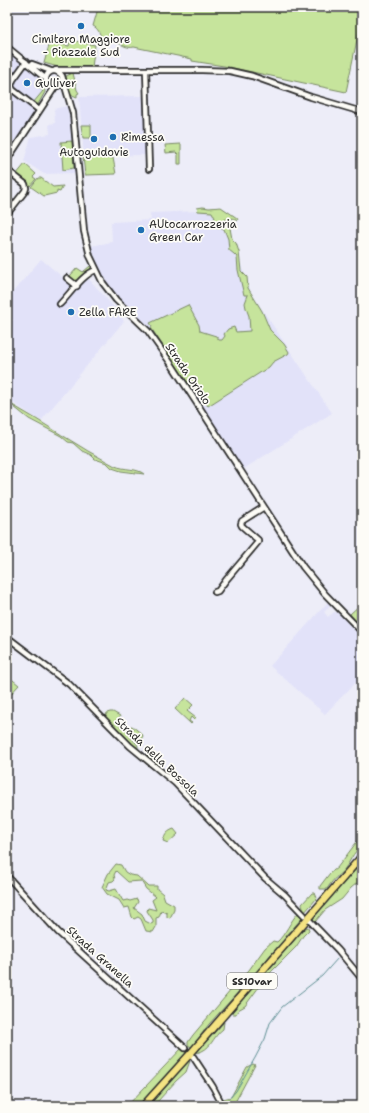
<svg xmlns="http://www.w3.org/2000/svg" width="369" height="1113" viewBox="0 0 369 1113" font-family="'Shantell Sans',sans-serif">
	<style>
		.built { fill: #e2e2f9 }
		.green { fill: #c6e49c; stroke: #788864; fill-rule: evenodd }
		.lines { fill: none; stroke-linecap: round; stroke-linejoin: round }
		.stream { stroke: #5d8e92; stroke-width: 1 }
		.minor-casing { stroke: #2b2b2b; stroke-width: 8 }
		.highway-casing { stroke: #2b2b2b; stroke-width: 9 }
		.minor { stroke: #fdfcf7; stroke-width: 4.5 }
		.highway { stroke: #f4e382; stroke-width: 6 }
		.poi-dot { fill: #1f6fb2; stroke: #fdfcf7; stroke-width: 1.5 }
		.labels { text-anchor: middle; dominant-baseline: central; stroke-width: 3.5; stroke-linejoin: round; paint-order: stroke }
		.shield { fill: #fdfcf7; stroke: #6a6a68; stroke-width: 1 }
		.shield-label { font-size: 10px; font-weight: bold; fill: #2b2b2b }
		.poi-label { font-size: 11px; fill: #2b2b2b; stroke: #fdfcf7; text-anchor: start }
		.street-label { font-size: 11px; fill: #2b2b2b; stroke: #fdfcf7 }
	</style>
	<rect width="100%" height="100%" fill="#ededf8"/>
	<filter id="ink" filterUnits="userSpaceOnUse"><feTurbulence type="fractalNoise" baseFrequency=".025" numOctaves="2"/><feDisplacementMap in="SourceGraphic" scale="8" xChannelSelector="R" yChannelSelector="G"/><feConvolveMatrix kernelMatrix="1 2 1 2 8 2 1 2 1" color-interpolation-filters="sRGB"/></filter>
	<g filter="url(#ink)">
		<path class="built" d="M7 52 42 80 46 90 44 97 8 151Z
			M145 96 147 155 84 156 79 97Z
			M67 106 70 117 76 173 44 174 24 161 31 137 50 134 49 124 55 123 54 109Z
			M222 210 251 293 332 413 242 470 204 408 147 324 126 305 111 289 99 268 91 246 112 242 111 222 151 220 150 213Z
			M41 259 73 286 57 304 61 307 88 278 123 317 122 319 124 321 41 421 7 399V327L13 320 7 313V299Z
			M328 602 330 604 329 607 324 612 328 617 334 612H337L362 638V676L325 714 270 666Z"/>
		<path class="green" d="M102 7H362V16L346 92 224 66 192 61V59L134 47C128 49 119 44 115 40L105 38 102 39C100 34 98 28 93 26L97 12 96 9Z
			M70 40 95 45 92 67H58L44 63 50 42 69 46Z
			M73 73 77 90 79 93 77 94V97L72 95 66 83V76Z
			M40 79 44 83 45 92 37 106 33 103 43 91 38 87 40 84 38 82Z
			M81 125H91V138H83Z
			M72 141 74 168 63 170 61 142Z
			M181 144V164H178V154L176 152 166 153 165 145Z
			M107 156 108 158H113L116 174 85 175 83 157Z
			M25 164 36 174 33 177 36 179 30 186 16 175Z
			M38 178H41L53 187 63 186 60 192 57 191V193L44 196 31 187Z
			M203 207 209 208 221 207 237 218 238 220 237 221 233 218 229 220 225 219V221L230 228 232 239 236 243 239 252 241 271 247 277 248 288 262 311 270 330 284 344 289 352 288 354 273 362 269 367 208 406 200 396 185 379 151 328 152 326 150 323 188 305 199 325 200 331 216 336 219 340H222L225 336 224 334 228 329 234 327 236 332 250 331 249 316 246 308 245 303 248 295H244L238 270 237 257 234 254 229 250 228 239 224 229 220 227 219 229 210 222 215 218 212 212 198 211 197 208Z
			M90 266 91 268 77 283 70 276 77 268 83 272Z
			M9 403C45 423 78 447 115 466 124 470 137 468 144 474L121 471 112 468 107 463 95 459 91 455 82 451 73 443 68 442 61 436 29 419Z
			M362 603V628L350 614Z
			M8 676 19 685 8 697 7 677Z
			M185 698 193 705 187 711 196 718 194 720 191 717 189 721 192 723 191 724 175 709Z
			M110 712H113L120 716C118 721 117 724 122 728L132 726 142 734 143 736 140 741 133 735 130 736C132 740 134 741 137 744 139 747 137 751 141 753 146 756 147 753 152 759H157L158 758 159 759 158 768 155 769 150 767 142 760 138 752 125 736 117 729 114 728 104 719 107 713Z
			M174 829 178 834 168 843 163 841C165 834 168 831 174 829Z
			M362 835V846C353 851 349 865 342 872 335 878 332 881 327 889H320V886L330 873 337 868Z
			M362 863V879L351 888 342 899 325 910 315 922 312 921 314 916 335 892Z
			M116 864 121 865 125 872 130 875 137 876 148 886H157V889L163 894 165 900 174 905V910L170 918 167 917V913L161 911 159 917 156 918V927L153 932 146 931 141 919 138 917 134 919 132 917 129 907 124 908 119 900 107 894 102 887 108 874ZM116 871 128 882 141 881 146 889 155 896 156 897 152 900 156 910 148 908 147 911 153 920V923L151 924 145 921 142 914 134 908 138 902 137 899 130 901 127 900 123 901 116 889 109 891 106 890 109 882 113 881 115 879 114 875Z
			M312 893H315L317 898 304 913 302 904Z
			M299 912 303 917 287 935 284 941 270 955 262 966 209 1024 193 1046 191 1047 188 1045V1042L193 1035 242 977 249 970 265 948 273 941 277 942C286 934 290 921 299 912Z
			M308 927 309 930 303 936 296 947 267 976 245 1006 238 1010 236 1014H232L231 1012C251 989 270 965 291 944 297 938 299 930 308 927Z
			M224 1022 223 1029C212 1037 212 1050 196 1053Z
			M182 1048 186 1053 138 1106H127Z
			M188 1061H190L186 1072 176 1081 158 1101 152 1106H149L177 1071Z
			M253 1064 255 1065 233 1106H228L223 1099 231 1097 247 1067Z"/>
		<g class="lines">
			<path class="stream" d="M228 1106V1100L236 1091 255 1058 265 1039 270 1023 282 1007 322 976 338 958"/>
			<defs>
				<path id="minor" d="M7 47 46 79
					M26 62 13 80 11 86 13 90 39 110
					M32 64 51 71
					M56 70H202L230 71 252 76 311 97 362 112
					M146 70 149 169
					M62 78 60 85 55 87 48 85C41 74 55 65 62 76L73 113 84 231 90 256 103 283 116 300 148 331 172 365 303 567 325 594 362 632
					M7 160 55 87
					M7 170 25 184 26 188 25 191 7 214
					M67 278 77 286
					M60 304C70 294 83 274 96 270
					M215 592 218 591 226 580 258 542V540L242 526 241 524 242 521 264 507
					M7 637 69 684 130 746 175 783 265 878 285 895 304 915
					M7 876 58 932 185 1048
					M309 920 338 950 362 979
					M192 1055 213 1087 223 1106"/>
				<path id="highway" d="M143 1106 191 1053 362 856"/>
			</defs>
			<use href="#minor" class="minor-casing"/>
			<use href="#highway" class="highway-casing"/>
			<use href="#minor" class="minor"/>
			<use href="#highway" class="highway"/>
		</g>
	</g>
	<g class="poi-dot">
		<circle cx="81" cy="26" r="4"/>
		<circle cx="27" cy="83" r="4"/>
		<circle cx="113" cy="137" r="4"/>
		<circle cx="94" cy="139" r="4"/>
		<circle cx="141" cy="230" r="4"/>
		<circle cx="71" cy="312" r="4"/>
	</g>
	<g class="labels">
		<rect class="shield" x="227" y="973" width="50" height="16" rx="3"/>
		<g class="shield-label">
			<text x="252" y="981">SS10var</text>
		</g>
		<g class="poi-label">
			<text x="81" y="39" text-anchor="middle">Cimitero Maggiore<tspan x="81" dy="13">- Piazzale Sud</tspan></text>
			<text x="35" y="83">Gulliver</text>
			<text x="121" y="137">Rimessa</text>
			<text x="94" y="152" text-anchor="middle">Autoguidovie</text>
			<text x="149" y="224">AUtocarrozzeria<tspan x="149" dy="13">Green Car</tspan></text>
			<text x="79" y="312">Zella FARE</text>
		</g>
		<g class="street-label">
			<text transform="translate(188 374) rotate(56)">Strada Oriolo</text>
			<text transform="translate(157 757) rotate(43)">Strada della Bossola</text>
			<text transform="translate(100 957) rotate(42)">Strada Granella</text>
		</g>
	</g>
	<rect width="369" height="1113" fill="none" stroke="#fdfcf7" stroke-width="24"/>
	<rect x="12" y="12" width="345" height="1089" fill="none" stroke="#2b2b2b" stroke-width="1.5" filter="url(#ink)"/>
</svg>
